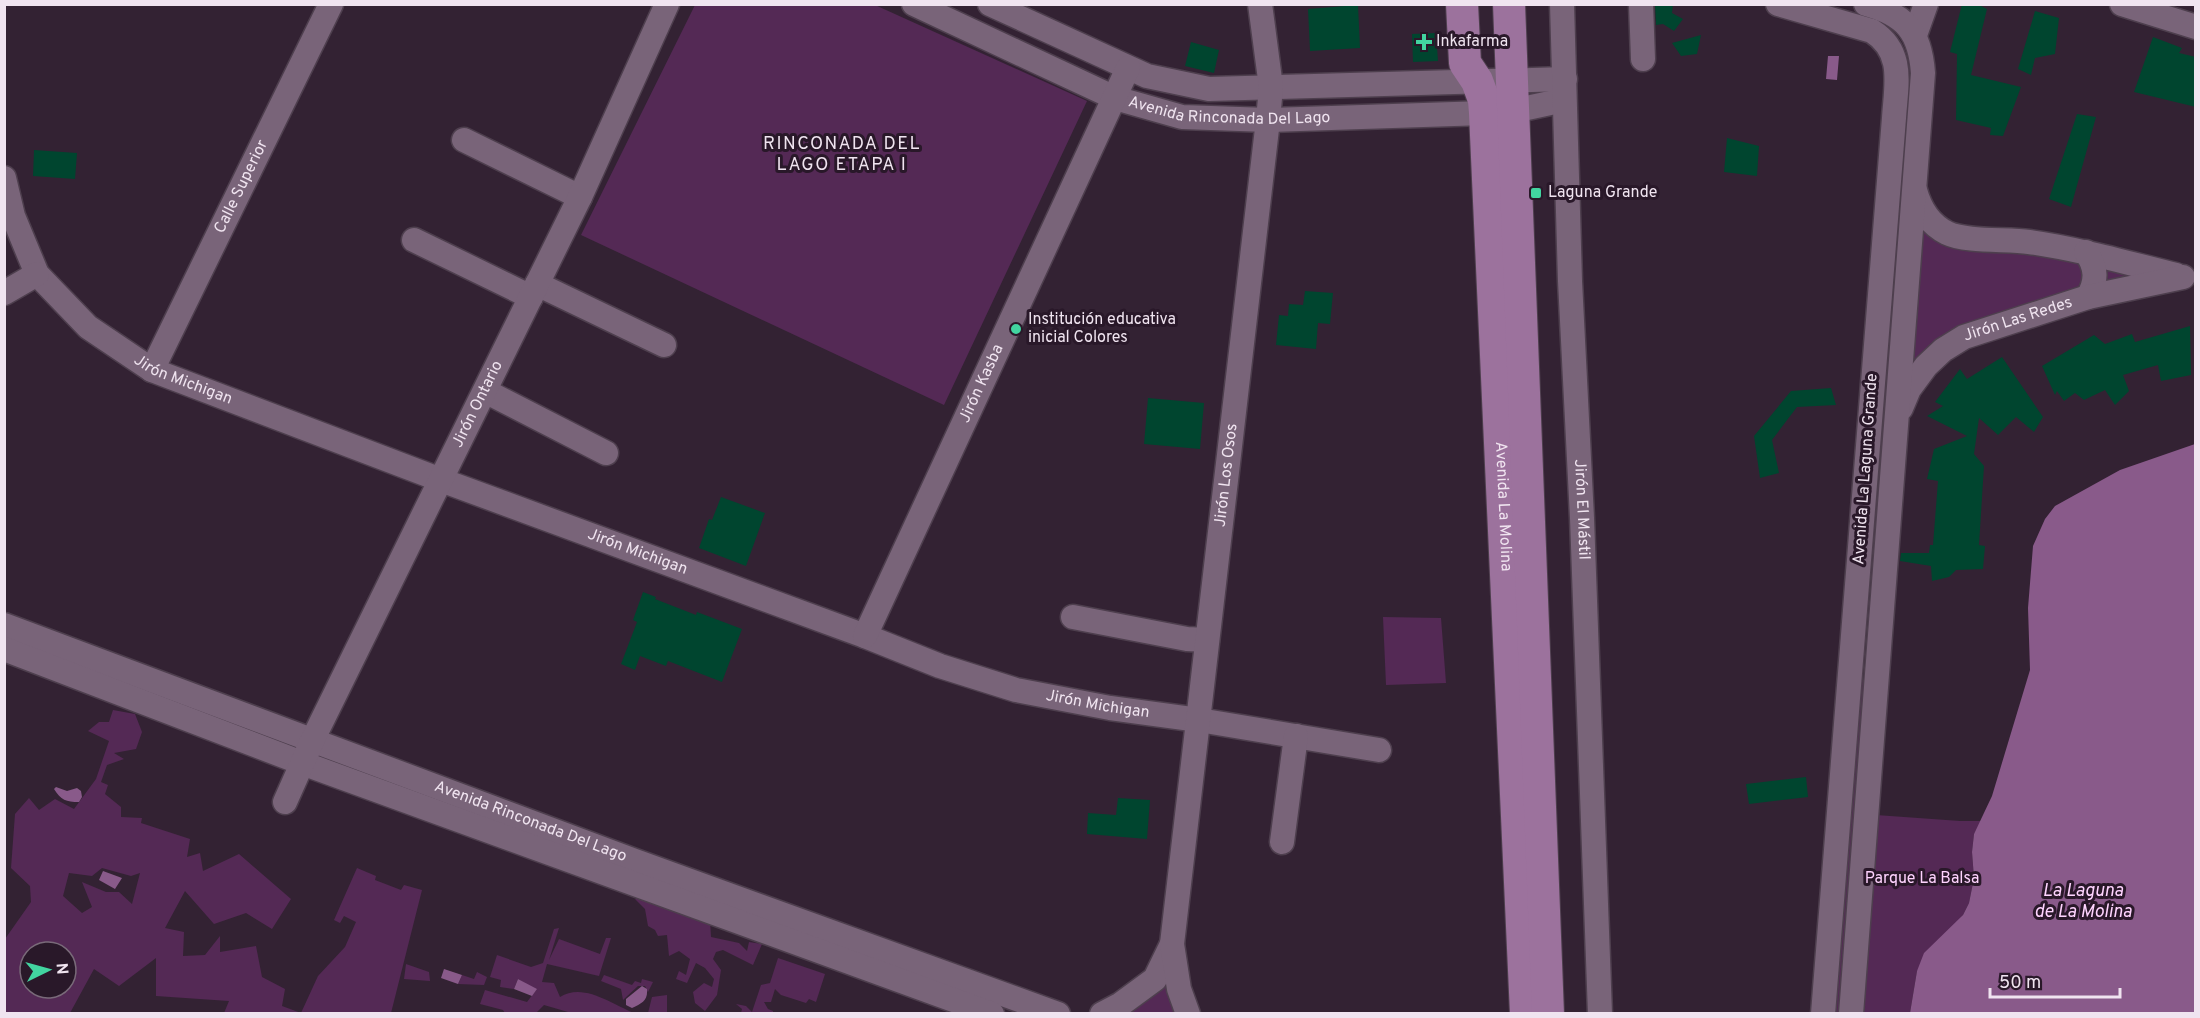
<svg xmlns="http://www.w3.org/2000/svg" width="2200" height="1018" viewBox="0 0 2200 1018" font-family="Overpass,sans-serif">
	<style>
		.green { fill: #542955; fill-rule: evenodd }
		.water { fill: #895a8a }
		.building { fill: #00452f }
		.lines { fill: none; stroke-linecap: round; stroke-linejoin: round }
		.minor-casing { stroke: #4e3f4e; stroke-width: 27 }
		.major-casing { stroke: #4e3f4e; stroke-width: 34 }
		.minor { stroke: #796479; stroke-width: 24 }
		.major { stroke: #9c729d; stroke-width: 32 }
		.poi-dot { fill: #42d4a0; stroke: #291829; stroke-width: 2 }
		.labels { text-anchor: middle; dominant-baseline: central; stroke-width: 6; stroke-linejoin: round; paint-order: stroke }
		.poi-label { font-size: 16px; fill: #f0e4f0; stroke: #291829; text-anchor: start }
		.street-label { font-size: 16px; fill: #f0e4f0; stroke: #291829 }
		.park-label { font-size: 16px; fill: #fed3fe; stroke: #291829 }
		.neighbourhood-label { font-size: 18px; letter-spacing: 1.5px; fill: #f0e4f0; stroke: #291829 }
		.water-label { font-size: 18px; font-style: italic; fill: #ffd4ff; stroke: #291829 }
	</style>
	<rect width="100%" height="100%" fill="#323"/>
	<path class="green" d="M695 5H875L1087 101 944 405 581 235Z
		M1921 222 2029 250 2146 273 1959 325 1912 364Z
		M1383 617 1441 618 1446 683 1386 685Z
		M1860 680 1867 681 1842 1013 1830 1014Z
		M113 710 135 714 142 732 136 749 114 753 124 759 107 765 101 782 108 785 105 794 121 807V817L142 818 141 823 190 839 187 857 200 853 203 871 239 854 291 899 272 929 246 913 214 924 185 891 165 928 184 932 183 956 205 955 220 936V952L256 946 262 977 285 989 282 1006 301 1013 318 976 345 947 356 922 344 916 340 923 334 920 357 868 376 876 375 880 401 890 404 885 422 890 391 1013H224L229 1001 156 996V958L119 986 94 969 70 1013 5 1014V939L31 902 30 886 11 868 15 814 29 798 39 810 55 799 74 809 96 779 109 741 88 731 99 722H109ZM102 868 131 876 140 873 132 904 119 892H106L82 882 92 907 82 913 63 896 69 873 92 876ZM30 952H66V988H30Z
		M1876 815 1960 821H1981L1974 834 1972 852 1974 878 1969 903 1963 915 1917 971 1910 1013 1860 1014Z
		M647 898 679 908 689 918 710 920 711 937 739 943 747 951 749 942 762 944 753 965 723 950 716 952 713 959 721 970 717 995 705 1011 695 1003 693 992 704 983 712 987 714 979 705 968 696 963 687 983 676 979 679 971 686 975 690 959 679 951 669 956 667 935 658 936 655 930 648 926 645 909 635 899Z
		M559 928 549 960 559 939 600 954 606 938H611L599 976 547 964 542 982 554 983 560 997C583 982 612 1004 634 1013H566L568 1012 544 1005 536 1013H505L503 1010 480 1004 485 990 527 1002 536 990 518 979 514 989 500 987 501 980 490 977 497 955 531 967 543 963 554 929Z
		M778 958 825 974 816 1002 809 999 806 1003 781 995 775 989 771 1002H764L768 1009 773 1011V1013H741L742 1009 736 1004 746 1006 752 1012 761 985 770 983Z
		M406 964 429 972 430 981 404 979Z
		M477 972 487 977 484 985 458 984 462 975 474 979Z
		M604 975 632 985 635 981 641 983 642 979 653 982 648 992 645 986H638L623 1000 621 989 601 981Z
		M1165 981 1168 997 1176 1013 1124 1014Z
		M667 995V1013H648L652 997Z"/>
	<path class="water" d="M1828 56H1839L1837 80 1826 79Z
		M2195 444V1013H1910L1917 971 1924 953 1963 915 1969 903 1974 878 1972 852 1974 834 1992 796 2030 670 2028 608 2033 546 2045 519 2055 506 2120 470Z
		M56 787 67 791 77 788 81 791 82 797 79 802C66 802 61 800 54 789Z
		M103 871 122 878 115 889 99 880Z
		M444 969 462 975 458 984 441 978Z
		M518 979 537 989 532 996 514 989Z
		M642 986 647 989C648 1001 642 1003 632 1008L626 1005V999Z"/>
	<path class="building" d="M1655 4H1673L1672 13 1683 19 1674 31 1663 24 1656 25Z
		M1962 4H1977L1987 9 1971 75 2021 87 2003 136 1990 135 1991 128 1956 120 1957 54 1950 52Z
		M1358 5 1360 48 1310 51 1308 9Z
		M2035 11 2059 18 2055 54 2035 58 2031 75 2018 69Z
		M1436 33 1438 61 1413 62 1412 34Z
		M1701 35 1697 54 1681 56 1672 43Z
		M2153 37 2182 48 2179 53 2196 57V107L2134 92Z
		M1191 42 1219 50 1214 73 1185 66Z
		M2077 114 2096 117 2071 207 2049 199Z
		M1727 138 1759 146 1757 176 1724 172Z
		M34 150 77 153 75 179 33 176Z
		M1305 291 1333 293 1330 324 1318 323 1316 349 1276 345 1279 315 1288 316 1289 304 1303 305Z
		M2190 326 2191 375 2161 381 2158 365 2123 375 2129 391 2115 405 2105 390 2084 400 2075 393 2064 401 2057 391 2055 395 2042 366 2094 335 2105 344 2132 334 2135 342Z
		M2002 357 2043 417 2034 432 2016 417 1998 435 1979 418 1974 454 1984 466 1979 545 1985 546 1983 569 1956 570 1949 577 1932 581 1931 566 1900 561 1901 553H1929L1930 545H1933L1938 481 1927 479 1934 449 1967 436 1927 416 1943 406 1935 402 1960 369 1967 379Z
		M1831 388 1836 405 1797 407 1772 440 1779 473 1760 478 1754 436 1791 391Z
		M1148 398 1204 403 1200 449 1144 444Z
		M721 497 765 513 746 566 699 548 709 519 712 520Z
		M643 592 656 597 655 599 696 615 697 612 742 629 722 682 668 661 666 666 640 656 635 670 621 664 637 622 633 620Z
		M1806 777 1808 797 1749 804 1746 784Z
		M1118 798 1150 800 1147 839 1087 834 1088 813 1116 815Z"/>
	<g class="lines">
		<defs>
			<g id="minor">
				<path id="s1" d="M914 4 1115 98 1182 117 1268 120 1485 113 1513 111 1564 100"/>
				<path d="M990 4 1147 76 1209 89 1565 79"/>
				<path id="s2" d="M1562 4 1570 281 1582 518 1600 1014"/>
				<path d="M1641 4 1643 59"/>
				<path d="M1778 4 1872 31C1905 52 1896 85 1894 118L1823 1014"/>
				<path d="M2122 4 2196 27"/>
				<path d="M1915 35 1926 4"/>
				<path d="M464 140 580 197"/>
				<path id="s3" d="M4 178 13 216 37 274 88 327 152 370 441 480 865 636 940 666 1016 690 1110 708 1199 720 1379 750"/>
				<path d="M1915 190C1920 209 1929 224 1947 233 1966 242 2006 239 2029 242 2079 249 2127 263 2176 275"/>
				<path d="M414 240 531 297"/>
				<path d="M2086 252C2097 268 2097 281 2088 297"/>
				<path d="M537 284 664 345"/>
				<path d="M4 293 37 274"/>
				<path id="s4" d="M152 370 331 4"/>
				<path d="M485 391 606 453"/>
				<path id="s5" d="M1901 408 1909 389 1926 366 1943 350 1964 337 2088 297 2183 277"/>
				<path d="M1073 617 1187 639 1207 640"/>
				<path id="s6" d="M4 625 635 861 1058 1014"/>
				<path id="s7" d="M865 636 1128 68"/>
				<path d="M4 649 302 763 992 1014"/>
				<path id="s8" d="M285 802 313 739 580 197 667 4"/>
				<path d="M1282 842 1296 736"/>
				<path d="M1102 1014 1121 1004 1155 979 1172 944"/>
				<path id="s9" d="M1188 1014 1179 989 1172 944 1268 120 1271 87 1260 4"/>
				<path d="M1851 1014 1923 73C1920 32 1906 15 1866 4"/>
			</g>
			<g id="major">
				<path id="s10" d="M1462 4 1465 63 1477 81 1484 100 1485 113 1526 1014"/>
				<path d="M1509 4 1548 1014"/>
			</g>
		</defs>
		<use href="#minor" class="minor-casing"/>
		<use href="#major" class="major-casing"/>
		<use href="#minor" class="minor"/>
		<use href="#major" class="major"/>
	</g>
	<g class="poi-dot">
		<path d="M1421 33h6v6h6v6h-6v6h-6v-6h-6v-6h6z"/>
		<rect x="1530" y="187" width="12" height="12" rx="3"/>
		<circle cx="1016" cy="329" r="6"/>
	</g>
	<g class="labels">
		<g class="poi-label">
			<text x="1436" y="42">Inkafarma</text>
			<text x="1548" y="193">Laguna Grande</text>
			<text x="1028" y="320">Institución educativa<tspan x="1028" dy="18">inicial Colores</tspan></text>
		</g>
		<g class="street-label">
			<text stroke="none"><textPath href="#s1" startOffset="338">Avenida Rinconada Del Lago</textPath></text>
			<text stroke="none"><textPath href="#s4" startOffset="204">Calle Superior</textPath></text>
			<text stroke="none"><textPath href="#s5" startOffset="154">Jirón Las Redes</textPath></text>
			<text stroke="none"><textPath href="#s3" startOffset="285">Jirón Michigan</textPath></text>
			<text stroke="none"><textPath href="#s7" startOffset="278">Jirón Kasba</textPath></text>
			<text stroke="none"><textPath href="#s8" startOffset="442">Jirón Ontario</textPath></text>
			<text transform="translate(1866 469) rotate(-86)">Avenida La Laguna Grande</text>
			<text stroke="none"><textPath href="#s9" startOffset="544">Jirón Los Osos</textPath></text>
			<text stroke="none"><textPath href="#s10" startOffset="508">Avenida La Molina</textPath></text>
			<text stroke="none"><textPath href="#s2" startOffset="506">Jirón El Mástil</textPath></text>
			<text stroke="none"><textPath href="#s3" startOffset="771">Jirón Michigan</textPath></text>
			<text stroke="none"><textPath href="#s3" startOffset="1257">Jirón Michigan</textPath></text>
			<text stroke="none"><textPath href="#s6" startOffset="562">Avenida Rinconada Del Lago</textPath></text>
		</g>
		<g class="park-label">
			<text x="1922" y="879">Parque La Balsa</text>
		</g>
		<g class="neighbourhood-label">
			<text x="842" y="144">RINCONADA DEL<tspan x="842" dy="21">LAGO ETAPA I</tspan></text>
		</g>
		<g class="water-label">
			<text x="2083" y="891">La Laguna<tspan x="2083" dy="21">de La Molina</tspan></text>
		</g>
	</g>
	<rect width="2200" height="1018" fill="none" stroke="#f0e4f0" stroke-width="12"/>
	<g transform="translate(48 970) rotate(85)"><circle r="28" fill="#291829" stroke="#796a79" stroke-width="1.5"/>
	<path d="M0-4.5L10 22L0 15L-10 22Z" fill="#42d4a0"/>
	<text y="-9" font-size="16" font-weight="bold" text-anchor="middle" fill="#f0e4f0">N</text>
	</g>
	<path d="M1990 988v9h130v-9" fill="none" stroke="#f0e4f0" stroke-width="3"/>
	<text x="1999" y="988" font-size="18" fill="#f0e4f0" stroke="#291829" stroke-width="4.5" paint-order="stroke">50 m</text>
</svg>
